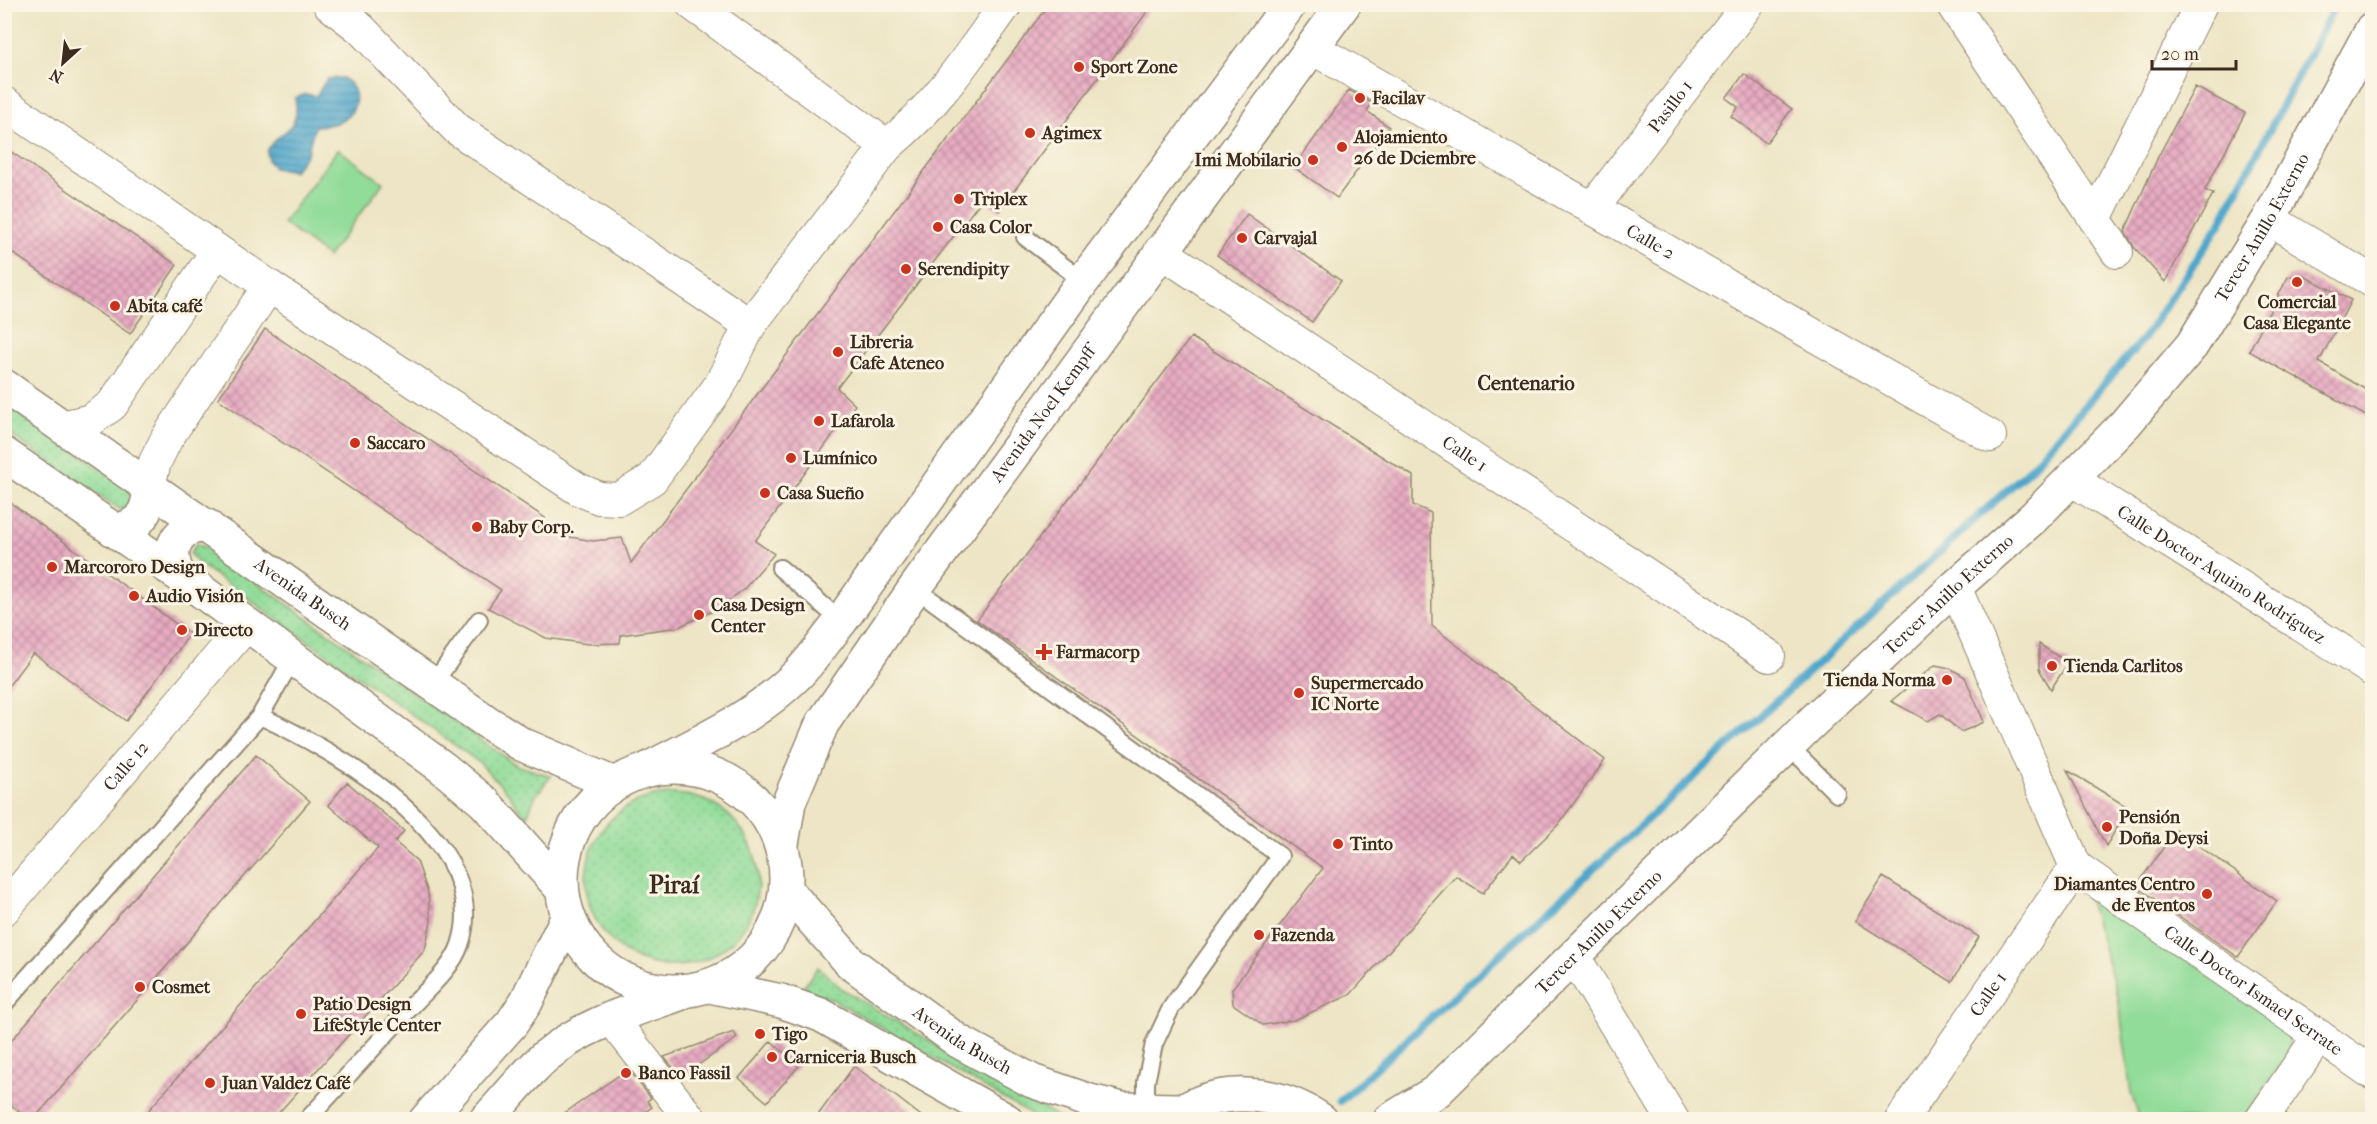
<svg xmlns="http://www.w3.org/2000/svg" width="2377" height="1124" viewBox="0 0 2377 1124" font-family="'IM FELL French Canon',serif">
	<style>
		.grass { fill: url(#grass-dots); stroke: #66835c; stroke-width: 1.5 }
		.park { fill: #91dc99; stroke: #66835c; stroke-width: 1.5 }
		.water { fill: url(#water-rules); stroke: #446874; stroke-width: 1.5 }
		.lines { fill: none; stroke-linecap: round; stroke-linejoin: round }
		.stream { stroke: #4ea6cb; stroke-width: 8 }
		.building { fill: url(#building-cross-hatch) }
		.lane-casing { stroke: #948872; stroke-width: 20 }
		.street-casing { stroke: #948872; stroke-width: 34 }
		.secondary-casing { stroke: #948872; stroke-width: 36 }
		.lane { stroke: #fff; stroke-width: 16 }
		.street { stroke: #fff; stroke-width: 32 }
		.secondary { stroke: #fff; stroke-width: 33 }
		.poi-dot { fill: #c8321e; stroke: #fcf5e5; stroke-width: 2 }
		.labels { text-anchor: middle; dominant-baseline: central; stroke-width: 6; stroke-linejoin: round; paint-order: stroke }
		.poi-label { font-size: 18px; font-weight: bold; fill: #3b2a1e; stroke: #fcf5e5; text-anchor: start }
		.street-label { font-size: 18px; fill: #3b2a1e; stroke: #fcf5e5 }
		.neighbourhood-label { font-size: 20px; font-weight: bold; fill: #3b2a1e; stroke: #fcf5e5 }
		.district-label { font-size: 24px; font-weight: bold; fill: #3b2a1e; stroke: #fcf5e5 }
	</style>
	<defs>
		<pattern id="grass-dots" width="8" height="8" patternUnits="userSpaceOnUse" patternTransform="scale(1.5)"><rect width="8" height="8" fill="#91dc99"/><path d="M2 2h.1M6 6h.1" fill="none" stroke="#7ebd83" stroke-width="1.8" stroke-linecap="round"/></pattern>
		<pattern id="water-rules" width="6" height="5" patternUnits="userSpaceOnUse" patternTransform="scale(1.5)"><rect width="6" height="5" fill="#4ea6cb"/><path d="M0 2.5h6" fill="none" stroke="#4287a4"/></pattern>
		<pattern id="building-cross-hatch" width="8" height="8" patternUnits="userSpaceOnUse" patternTransform="scale(1.5)"><rect width="8" height="8" fill="#e8acc3"/><path d="M0 0l8 8M0 8l8-8" fill="none" stroke="#bd8c9e"/></pattern>
	</defs>
	<rect width="100%" height="100%" fill="#fcf5e5"/>
	<filter id="ink" filterUnits="userSpaceOnUse"><feTurbulence type="fractalNoise" baseFrequency=".0167" numOctaves="2"/><feDisplacementMap in="SourceGraphic" scale="12" xChannelSelector="R" yChannelSelector="G"/><feConvolveMatrix kernelMatrix="1 2 1 2 8 2 1 2 1" color-interpolation-filters="sRGB"/></filter>
	<filter id="wash" filterUnits="userSpaceOnUse"><feTurbulence type="fractalNoise" baseFrequency=".008" numOctaves="4" result="noise"/><feDisplacementMap in="SourceGraphic" scale="24" xChannelSelector="R" yChannelSelector="G"/><feGaussianBlur stdDeviation="1.35" result="paint"/><feColorMatrix in="noise" values="0 0 0 0 0 0 0 0 0 0 0 0 0 0 0 0 0 1.4 0 .05"/><feComposite in="paint" operator="in"/></filter>
	<g filter="url(#wash)">
		<rect width="100%" height="100%" fill="#ede5c5"/>
		<path class="grass" d="M4 404 140 495 127 514 5 431Z
			M196 544 207 548 518 766 551 776 535 797 526 819 509 794 480 763 198 563 190 554Z
			M586 880a86 86 0 1 1 172 0a86 86 0 1 1-172 0Z
			M818 967 842 989 1061 1119H1038L834 1000 802 988Z
			M1254 1114 1267 1119H1207L1229 1115Z"/>
		<path class="park" d="M338 149 383 183 328 257 283 223Z
			M2086 891 2287 1026 2290 1038 2288 1055 2244 1119H2140L2131 1093 2118 997Z"/>
		<path class="water" d="M342 78C362 89 359 112 339 122 332 125 322 126 315 126L307 154 294 171 274 168 268 161 267 151C279 127 301 135 295 98L306 94 316 96 327 79Z"/>
		<g class="lines">
			<path class="stream" d="M1340 1101 2029 470 2144 338 2220 224 2336 4"/>
		</g>
		<g id="blocks">
			<path class="building" d="M1049 4H1153L999 211 983 198 837 388 855 405 755 541 774 554 744 589 717 609 679 627 621 635 620 643 588 644 546 638 488 608 501 590 218 399 265 329 545 518 536 531 593 541 622 538 631 563Z
				M1744 74 1792 109 1766 143 1731 116 1738 107 1726 98Z
				M2195 87 2245 113 2205 190 2213 194 2165 282 2134 247 2125 231 2158 157Z
				M1349 90 1372 103 1367 111 1389 127 1337 198 1294 167Z
				M4 147 177 265 130 334 4 247Z
				M1247 214 1341 281 1312 322 1217 255Z
				M2300 274 2351 300 2319 362 2373 394V420L2249 351 2288 277Z
				M1191 337 1413 476V505L1431 513 1432 626 1605 760 1558 825 1521 861 1513 854 1483 893 1456 876 1350 995 1294 1020 1263 1025 1233 1004 1232 989 1323 868 977 620Z
				M4 498 190 634 126 721 33 653 4 692Z
				M2039 644 2068 663 2051 689 2039 669Z
				M1935 665 1950 668 1965 677 1984 722 1961 732 1940 714 1928 721 1891 701Z
				M256 755 310 801 34 1119H29L4 1100V1049Z
				M2067 770 2129 808 2106 846Z
				M347 782 404 831 395 842 417 861 428 893 431 921 425 950 273 1119H141L378 848 328 805Z
				M2176 830 2277 901 2238 957 2136 886Z
				M1883 877 1979 937 1952 982 1855 921Z
				M734 1032 737 1038 681 1077 664 1057Z
				M771 1041 799 1066 767 1102 739 1078Z
				M854 1066 898 1098 925 1119H815Z
				M628 1069 651 1098 647 1101 652 1107 635 1119H556Z"/>
		</g>
	</g>
	<g filter="url(#ink)">
		<use href="#blocks" fill-opacity="0" stroke="#948872" stroke-width="1.5"/>
		<g class="lines">
			<defs>
				<path id="lane" d="M1025 237 1083 281
					M780 568 841 621
					M915 588 1280 856 1171 1008 1154 1044 1146 1082V1111
					M433 684 479 620
					M260 716 293 658
					M1789 746 1837 794
					M4 1004 260 716C336 751 495 841 460 945 452 969 426 990 409 1009 375 1046 341 1083 307 1120"/>
				<g id="street">
					<path d="M329 4 361 29 457 129 750 325"/>
					<path d="M692 4 887 146"/>
					<path d="M1952 4 2117 252"/>
					<path id="s1" d="M1312 48 1990 436"/>
					<path d="M4 103 269 286 578 489 599 498 619 499 652 479 720 385 750 325 887 146C938 104 968 57 1006 4"/>
					<path id="s2" d="M1592 209 1748 4"/>
					<path d="M2095 219 2201 4"/>
					<path d="M2269 219 2372 281"/>
					<path id="s3" d="M1160 251 1769 656"/>
					<path d="M62 427 91 420 112 405 217 251"/>
					<path id="s4" d="M2071 479 2372 670"/>
					<path d="M149 485 155 462 167 438 269 286"/>
					<path d="M1955 587 2076 867"/>
					<path id="s5" d="M2076 867 2372 1073"/>
					<path id="s6" d="M4 909 247 624"/>
					<path d="M1575 958 1673 1120"/>
					<path d="M611 1018 691 1120"/>
					<path id="s7" d="M1901 1120 2076 867"/>
					<path d="M2261 1120 2319 1036"/>
				</g>
				<g id="secondary">
					<path id="s8" d="M4 386 487 722 521 744 614 784"/>
					<path d="M4 454 178 574 443 768 484 802 562 889"/>
					<path d="M114 530C141 528 150 509 149 485"/>
					<path d="M178 574C165 549 177 525 207 526"/>
					<circle cx="674" cy="879" r="112"/>
					<path d="M646 770C699 742 754 718 797 675 813 659 826 639 841 621L1083 281 1290 4"/>
					<path id="s9" d="M782 844 789 802 822 724 915 588 1344 4"/>
					<path id="s10" d="M787 891 851 963 958 1041 1032 1081 1090 1101 1122 1109 1181 1110"/>
					<path d="M710 986 781 1001 821 1015 1006 1120"/>
					<path d="M426 1120 512 1023 526 1002 568 916"/>
					<path d="M486 1120C506 1099 525 1074 546 1056 584 1024 634 1010 679 994"/>
					<path d="M1170 1120C1215 1084 1276 1089 1321 1120"/>
					<path id="s11" d="M1390 1120 1437 1091 1807 727 1955 587 2034 517 2125 424 2192 345 2269 219 2372 29"/>
				</g>
			</defs>
			<use href="#lane" class="lane-casing"/>
			<use href="#street" class="street-casing"/>
			<use href="#secondary" class="secondary-casing"/>
			<use href="#lane" class="lane"/>
			<use href="#street" class="street"/>
			<use href="#secondary" class="secondary"/>
		</g>
	</g>
	<g class="poi-dot">
		<circle cx="1079" cy="67" r="6"/>
		<circle cx="1360" cy="98" r="6"/>
		<circle cx="1030" cy="133" r="6"/>
		<circle cx="1342" cy="147" r="6"/>
		<circle cx="1313" cy="160" r="6"/>
		<circle cx="959" cy="199" r="6"/>
		<circle cx="938" cy="227" r="6"/>
		<circle cx="1242" cy="238" r="6"/>
		<circle cx="906" cy="269" r="6"/>
		<circle cx="2297" cy="282" r="6"/>
		<circle cx="115" cy="306" r="6"/>
		<circle cx="838" cy="352" r="6"/>
		<circle cx="819" cy="421" r="6"/>
		<circle cx="355" cy="443" r="6"/>
		<circle cx="791" cy="458" r="6"/>
		<circle cx="765" cy="493" r="6"/>
		<circle cx="477" cy="527" r="6"/>
		<circle cx="52" cy="567" r="6"/>
		<circle cx="134" cy="596" r="6"/>
		<circle cx="699" cy="615" r="6"/>
		<circle cx="182" cy="630" r="6"/>
		<path d="M1041 643h6v6h6v6h-6v6h-6v-6h-6v-6h6z"/>
		<circle cx="2052" cy="666" r="6"/>
		<circle cx="1947" cy="680" r="6"/>
		<circle cx="1299" cy="693" r="6"/>
		<circle cx="2107" cy="827" r="6"/>
		<circle cx="1338" cy="844" r="6"/>
		<circle cx="2207" cy="894" r="6"/>
		<circle cx="1259" cy="935" r="6"/>
		<circle cx="140" cy="987" r="6"/>
		<circle cx="301" cy="1014" r="6"/>
		<circle cx="760" cy="1034" r="6"/>
		<circle cx="772" cy="1057" r="6"/>
		<circle cx="626" cy="1073" r="6"/>
		<circle cx="210" cy="1083" r="6"/>
	</g>
	<g class="labels">
		<g class="poi-label">
			<text x="1091" y="67">Sport Zone</text>
			<text x="1372" y="98">Facilav</text>
			<text x="1042" y="133">Agimex</text>
			<text x="1354" y="137">Alojamiento<tspan x="1354" dy="21">26 de Dciembre</tspan></text>
			<text x="1301" y="160" text-anchor="end">Imi Mobilario</text>
			<text x="971" y="199">Triplex</text>
			<text x="950" y="227">Casa Color</text>
			<text x="1254" y="238">Carvajal</text>
			<text x="918" y="269">Serendipity</text>
			<text x="2297" y="302" text-anchor="middle">Comercial<tspan x="2297" dy="21">Casa Elegante</tspan></text>
			<text x="127" y="306">Abita café</text>
			<text x="850" y="342">Libreria<tspan x="850" dy="21">Cafe Ateneo</tspan></text>
			<text x="831" y="421">Lafarola</text>
			<text x="367" y="443">Saccaro</text>
			<text x="803" y="458">Lumínico</text>
			<text x="777" y="493">Casa Sueño</text>
			<text x="489" y="527">Baby Corp.</text>
			<text x="64" y="567">Marcororo Design</text>
			<text x="146" y="596">Audio Visión</text>
			<text x="711" y="605">Casa Design<tspan x="711" dy="21">Center</tspan></text>
			<text x="194" y="630">Directo</text>
			<text x="1056" y="652">Farmacorp</text>
			<text x="2064" y="666">Tienda Carlitos</text>
			<text x="1935" y="680" text-anchor="end">Tienda Norma</text>
			<text x="1311" y="683">Supermercado<tspan x="1311" dy="21">IC Norte</tspan></text>
			<text x="2119" y="817">Pensión<tspan x="2119" dy="21">Doña Deysi</tspan></text>
			<text x="1350" y="844">Tinto</text>
			<text x="2195" y="884" text-anchor="end">Diamantes Centro<tspan x="2195" dy="21">de Eventos</tspan></text>
			<text x="1271" y="935">Fazenda</text>
			<text x="152" y="987">Cosmet</text>
			<text x="313" y="1004">Patio Design<tspan x="313" dy="21">LifeStyle Center</tspan></text>
			<text x="772" y="1034">Tigo</text>
			<text x="784" y="1057">Carniceria Busch</text>
			<text x="638" y="1073">Banco Fassil</text>
			<text x="222" y="1083">Juan Valdez Café</text>
		</g>
		<g class="street-label">
			<text stroke="none"><textPath href="#s2" startOffset="129">Pasillo 1</textPath></text>
			<text stroke="none"><textPath href="#s11" startOffset="1254">Tercer Anillo Externo</textPath></text>
			<text stroke="none"><textPath href="#s1" startOffset="390">Calle 2</textPath></text>
			<text stroke="none"><textPath href="#s9" startOffset="508">Avenida Noel Kempff</textPath></text>
			<text stroke="none"><textPath href="#s3" startOffset="366">Calle 1</textPath></text>
			<text stroke="none"><textPath href="#s4" startOffset="178">Calle Doctor Aquino Rodríguez</textPath></text>
			<text stroke="none"><textPath href="#s8" startOffset="364">Avenida Busch</textPath></text>
			<text stroke="none"><textPath href="#s11" startOffset="768">Tercer Anillo Externo</textPath></text>
			<text stroke="none"><textPath href="#s6" startOffset="188">Calle 12</textPath></text>
			<text stroke="none"><textPath href="#s11" startOffset="282">Tercer Anillo Externo</textPath></text>
			<text stroke="none"><textPath href="#s5" startOffset="216">Calle Doctor Ismael Serrate</textPath></text>
			<text stroke="none"><textPath href="#s7" startOffset="153">Calle 1</textPath></text>
			<text stroke="none"><textPath href="#s10" startOffset="232">Avenida Busch</textPath></text>
		</g>
		<g class="neighbourhood-label">
			<text x="1526" y="383">Centenario</text>
		</g>
		<g class="district-label">
			<text x="674" y="885">Piraí</text>
		</g>
	</g>
	<rect width="2377" height="1124" fill="none" stroke="#fcf5e5" stroke-width="24"/>
	<g transform="translate(63 63) rotate(207)" stroke="#fcf5e5" stroke-width="4.5" paint-order="stroke">
	<path d="M0-4.5L10 22L0 15L-10 22Z" fill="#3b2a1e"/>
	<text y="-9" font-size="16" font-weight="bold" text-anchor="middle" fill="#3b2a1e">N</text>
	</g>
	<path d="M2152 60v9h84v-9" fill="none" stroke="#3b2a1e" stroke-width="3"/>
	<text x="2161" y="60" font-size="18" fill="#3b2a1e" stroke="#fcf5e5" stroke-width="4.5" paint-order="stroke">20 m</text>
</svg>
